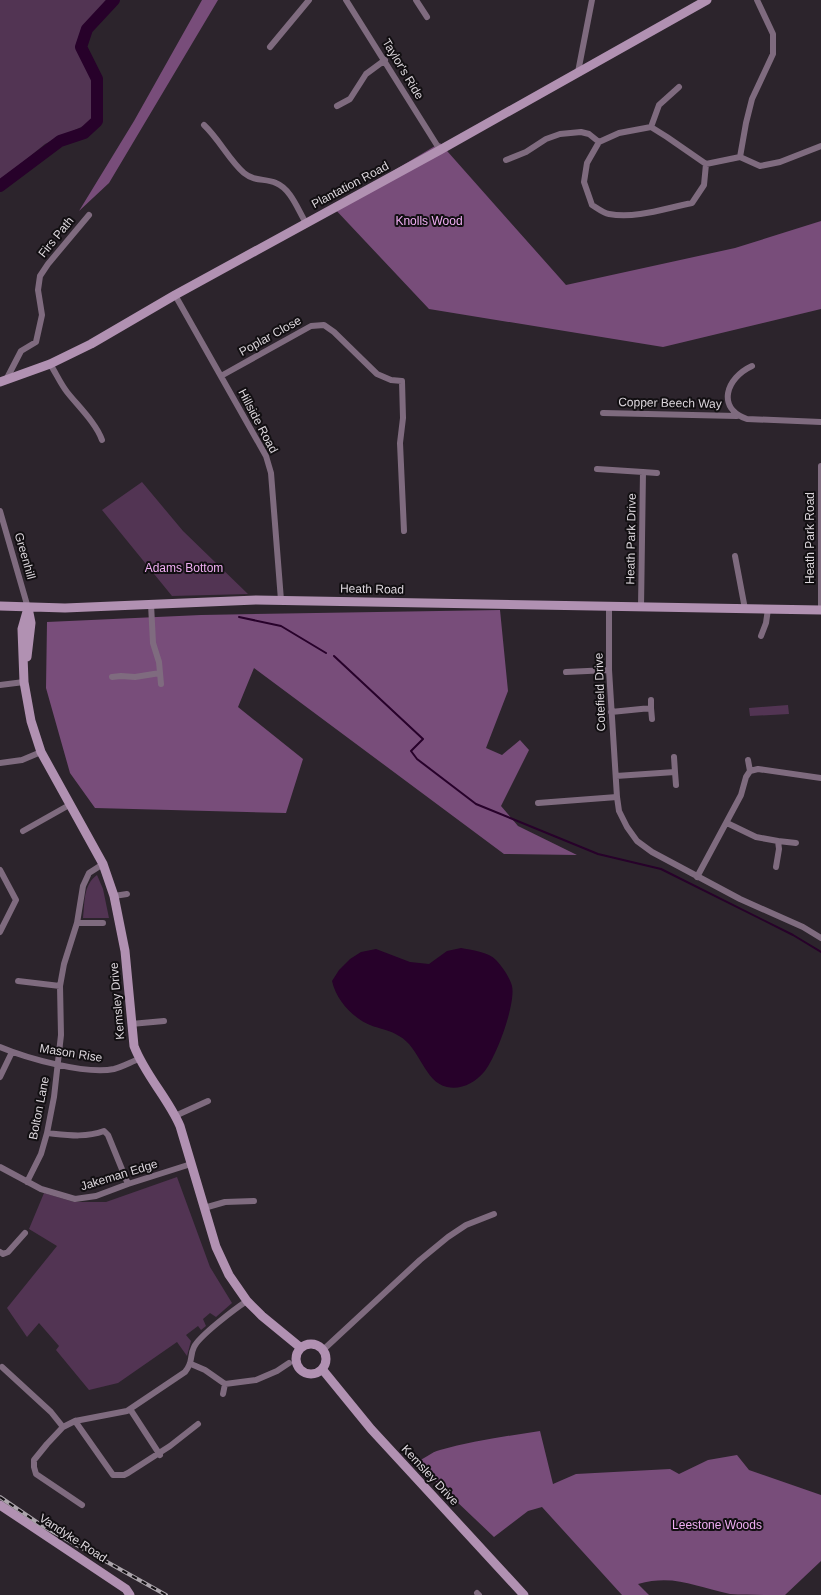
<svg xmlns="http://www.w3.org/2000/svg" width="821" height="1595" viewBox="0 0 821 1595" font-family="Arial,sans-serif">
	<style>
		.green { fill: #523453 }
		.forest { fill: #784d7a }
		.water { fill: #27012a }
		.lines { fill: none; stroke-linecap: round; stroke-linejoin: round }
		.stream { stroke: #27012a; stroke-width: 2 }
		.river { stroke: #27012a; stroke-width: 12 }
		.street { stroke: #7f6b7f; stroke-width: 6 }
		.secondary { stroke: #b191b2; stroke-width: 9 }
		.rail-casing { stroke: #aba4ab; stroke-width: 4 }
		.rail { stroke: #120f12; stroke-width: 2; stroke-dasharray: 5.5; stroke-linecap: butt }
		.labels { text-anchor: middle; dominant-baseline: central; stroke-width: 4; stroke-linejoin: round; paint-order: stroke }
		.street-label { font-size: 12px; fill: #dcd6dc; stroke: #120f12 }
		.park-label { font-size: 12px; fill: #f0aef3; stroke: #120f12 }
	</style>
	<rect width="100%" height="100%" fill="#2c242c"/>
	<path class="green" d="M0 0H110L85 28 78 47 95 80 94 121 45 144 0 181Z
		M142 482 183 531 248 594 172 596 102 510Z
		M788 705 789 714 750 716 749 708Z
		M97 875 103 889 109 918H83C85 902 83 885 97 875Z
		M177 1177 210 1267 232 1303 216 1317 210 1313 203 1319 206 1326 201 1330 198 1326 186 1335 191 1341 187 1356 177 1342 118 1383 89 1390 56 1350 59 1346 39 1323 27 1337 7 1308 57 1246 29 1229 44 1193 74 1202H106Z"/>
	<path class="forest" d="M202 0H218L109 183 79 211 134 121Z
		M440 143 566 285 735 248 821 221V309L663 347 429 309 333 207Z
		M500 610 508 691 486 748 502 755 520 740 529 750 501 806 518 826 577 855 504 854 254 668 238 707 303 759 286 813 95 808 70 773 46 688 47 622 201 615Z
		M540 1431 553 1484 576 1474 670 1469 679 1474 708 1460 737 1455 749 1470 821 1495V1561L785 1595C769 1595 746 1595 730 1594 695 1587 675 1574 638 1584L649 1595H622L542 1507 528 1511 494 1537 415 1462C425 1459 431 1452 440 1450 472 1441 507 1436 540 1431Z"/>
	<path class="water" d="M461 948C471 950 489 952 496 960 502 966 510 978 512 986 516 1004 496 1058 484 1072 475 1083 461 1090 447 1087 424 1082 420 1047 399 1036 390 1030 380 1029 370 1025 353 1018 336 1000 332 981L339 970 350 959 361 952 376 949 410 962 429 964 447 951Z"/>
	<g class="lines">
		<path class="stream" d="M239 617 281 626 326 653
			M334 656 423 739 411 751 417 759 476 804 598 854 661 869 793 935 821 952"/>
		<path class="river" d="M0 186 60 141 84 133 97 121V79L81 47 87 29 114 0"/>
		<path class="street" d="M346 0 440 150
			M416 0 427 17
			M270 47 309 0
			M578 72 592 0
			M337 106 350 99 366 74 385 60
			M204 125C219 139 229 160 244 173 255 182 265 178 276 183 291 189 298 210 306 223
			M651 127 659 105 679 87
			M740 157 760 166 780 162 821 146
			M506 160 526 152 546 139 560 134 581 132 589 134 599 142
			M706 164 704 185 692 203C666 208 636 219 609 214 603 213 597 208 592 205L584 182 587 163 599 142 619 133 651 127 667 137 706 164 740 157 746 123 752 99 773 54V34L757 0
			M175 295 266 456 271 473 281 600
			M50 364C56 373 60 383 67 392 78 406 96 423 102 440
			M752 366C726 378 716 408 747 419L821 422
			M221 376 311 326 324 325 334 332 377 374 391 380 402 381 403 418 400 443 404 531
			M6 380 21 351 36 342 42 315 38 290 40 276 48 264 89 215
			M603 413 737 416
			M597 469 643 472 641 607
			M643 472 657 473
			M0 511 28 608
			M735 556 745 609
			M609 607V670L617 797 619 811 627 827 637 841 652 852 740 899 803 927 821 938
			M821 610V466
			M761 636 766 623 768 609
			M566 672 609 670
			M160 673 161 684
			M112 677 121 676 135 677 160 673 159 662 153 643 151 604
			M0 685 24 682
			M651 708 652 719
			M611 712 651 708V700
			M748 760 750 771
			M0 763 22 760 41 752
			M675 772 676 785
			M616 776 675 772 674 757
			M538 803 617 797
			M727 823 756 837 778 841 779 849 776 867
			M23 831 71 804
			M778 841 796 843
			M0 870 16 900 0 932
			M697 877 741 795 746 777 750 771 758 769 821 778
			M114 896 127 894
			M77 923H103
			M18 981 60 986
			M131 1024 164 1021
			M0 1047C26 1058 86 1075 114 1069 122 1067 131 1062 139 1059
			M0 1077 12 1052
			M175 1116 208 1101
			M47 1133C67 1135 85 1138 104 1131L108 1135 128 1184
			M0 1167 41 1189 75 1199 96 1196 128 1184 191 1164
			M27 1182 41 1154 47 1133 54 1097 61 1035 60 986 64 964 77 923 83 886 89 873 103 864
			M204 1208 225 1202 254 1201
			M0 1252 3 1254 8 1252 25 1233
			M323 1350 420 1260 448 1237 466 1225 494 1214
			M191 1364 205 1370 225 1384 223 1394
			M2 1367 51 1412 63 1427
			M225 1384 256 1380 277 1371 289 1363
			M130 1409 160 1455
			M75 1421 113 1475H124L128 1473 170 1446 198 1424
			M82 1505 36 1474 34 1467V1460L47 1444 63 1427 75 1421 127 1411 185 1372C194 1361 189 1357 194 1347 199 1336 236 1308 247 1301
			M477 1593 479 1595"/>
		<path class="secondary" d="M0 382 50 364 91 344 175 295 440 150 707 0
			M0 606 65 608 256 600 821 610
			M28 608 22 629 24 682 31 721 41 752 103 864 114 896 125 951 134 1046C145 1075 168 1098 180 1126L216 1247 229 1275 247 1301 262 1316 301 1348
			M27 657 31 623 28 608
			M296 1359a15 15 0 1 1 30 0a15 15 0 1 1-30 0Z
			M322 1369 371 1429 524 1595
			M0 1505 126 1589 130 1595"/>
		<defs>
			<path id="rail" d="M0 1497 41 1525 166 1595"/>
		</defs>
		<use href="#rail" class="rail-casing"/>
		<use href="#rail" class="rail"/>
	</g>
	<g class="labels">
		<g class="street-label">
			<text transform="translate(403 69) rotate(59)">Taylor's Ride</text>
			<text transform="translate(350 185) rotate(-28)">Plantation Road</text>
			<text transform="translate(56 237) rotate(-51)">Firs Path</text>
			<text transform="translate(270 336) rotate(-29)">Poplar Close</text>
			<text transform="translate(670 403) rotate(1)">Copper Beech Way</text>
			<text transform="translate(258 421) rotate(62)">Hillside Road</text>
			<text transform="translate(810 538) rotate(-90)">Heath Park Road</text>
			<text transform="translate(631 539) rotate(-89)">Heath Park Drive</text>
			<text transform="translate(25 556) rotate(74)">Greenhill</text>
			<text transform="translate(372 589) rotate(1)">Heath Road</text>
			<text transform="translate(600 692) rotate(-92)">Cotefield Drive</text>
			<text transform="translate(117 1001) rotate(-95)">Kemsley Drive</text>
			<text transform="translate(71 1053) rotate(9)">Mason Rise</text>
			<text transform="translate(39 1108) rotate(-79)">Bolton Lane</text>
			<text transform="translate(119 1175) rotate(-17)">Jakeman Edge</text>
			<text transform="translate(430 1475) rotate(47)">Kemsley Drive</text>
			<text transform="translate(73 1538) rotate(33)">Vandyke Road</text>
		</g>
		<g class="park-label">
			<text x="429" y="221">Knolls Wood</text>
			<text x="184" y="568">Adams Bottom</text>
			<text x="717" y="1525">Leestone Woods</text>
		</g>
	</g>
</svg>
